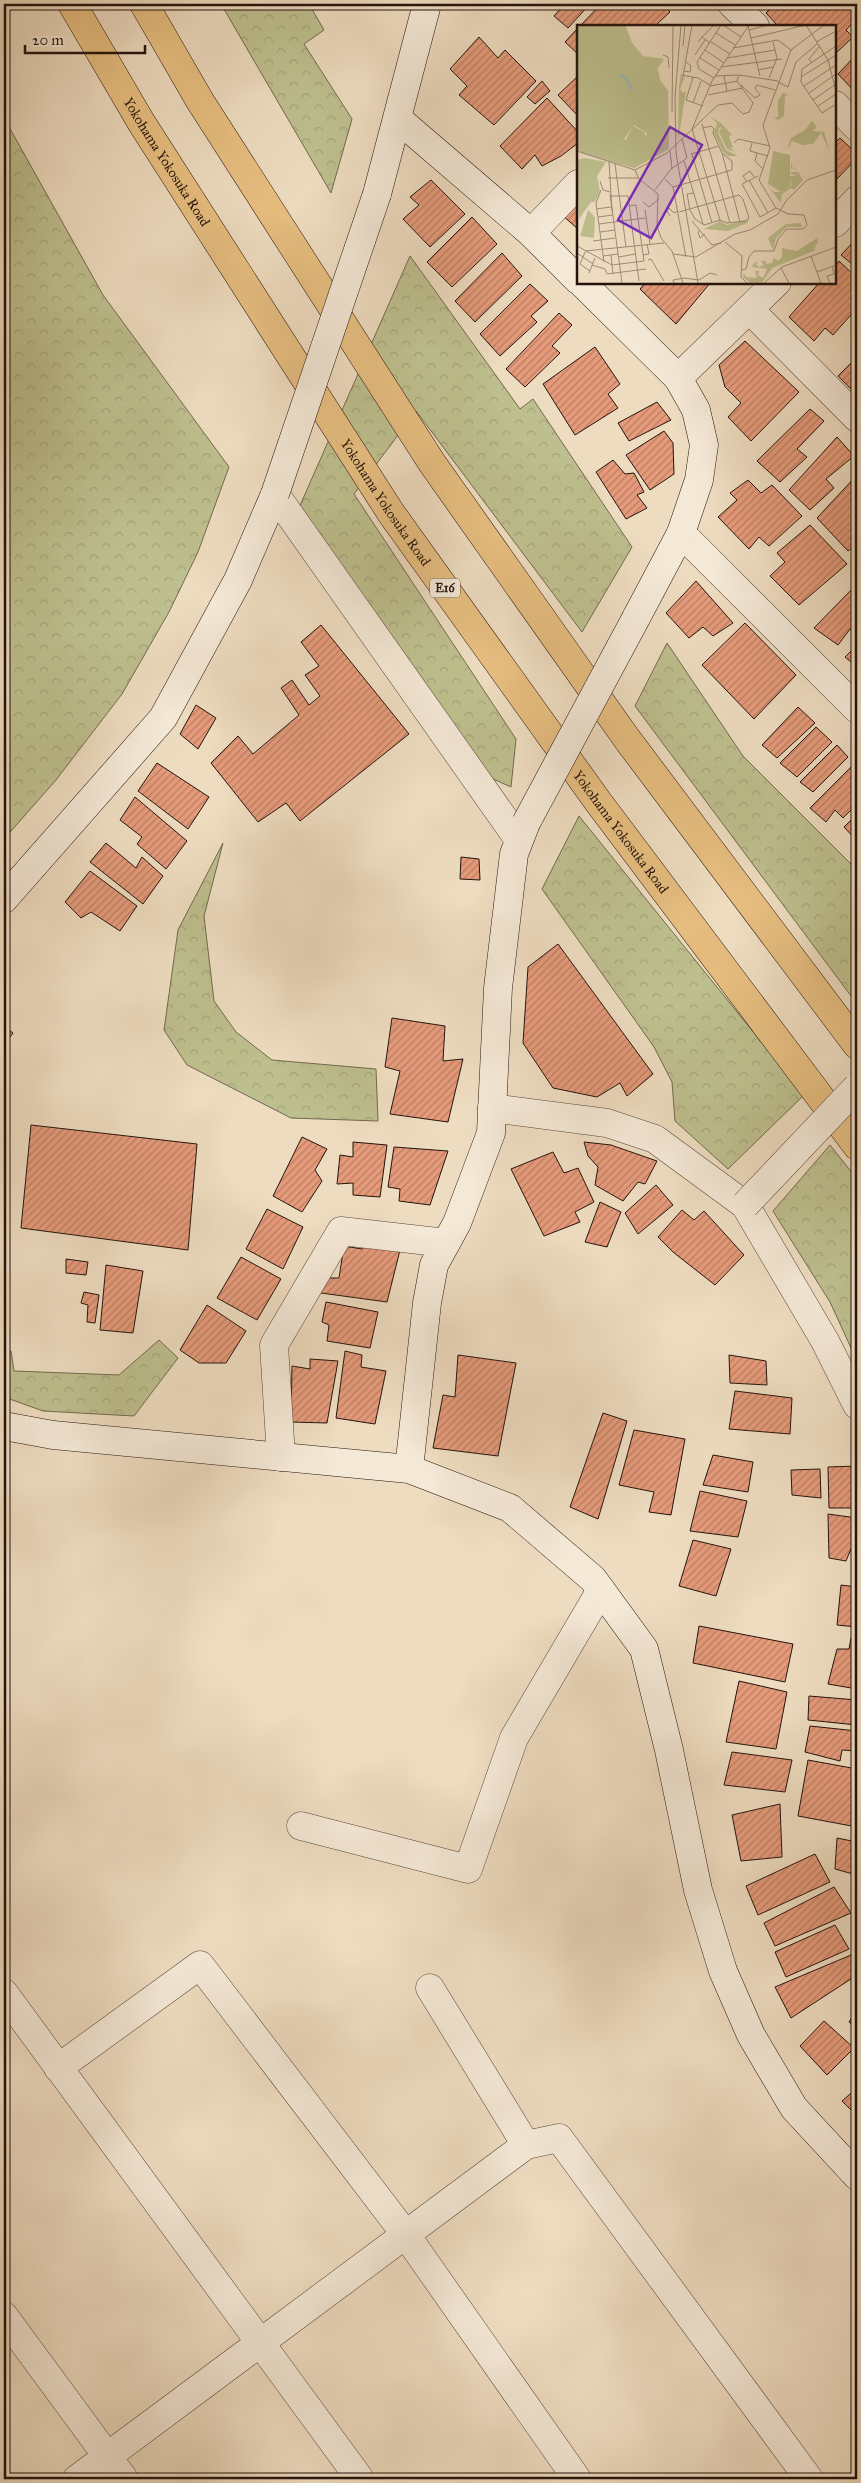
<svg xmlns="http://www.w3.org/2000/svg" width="861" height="2483" viewBox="0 0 861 2483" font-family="'IM FELL Great Primer',serif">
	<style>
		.forest { fill: url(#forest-crowns); stroke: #71694e }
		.building { fill: url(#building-hatch); stroke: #24130d }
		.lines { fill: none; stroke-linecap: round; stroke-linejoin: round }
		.street-casing { stroke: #56453a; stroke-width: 29 }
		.secondary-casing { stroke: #24130d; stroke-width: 29 }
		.highway-casing { stroke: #24130d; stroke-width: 29 }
		.street { stroke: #f4e8d6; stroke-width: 28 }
		.secondary { stroke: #f4e8d6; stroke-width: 28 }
		.highway { stroke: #e7be80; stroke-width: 28 }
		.street-bridge-casing { stroke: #56453a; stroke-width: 29; stroke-linecap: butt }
		.secondary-bridge-casing { stroke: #24130d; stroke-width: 29; stroke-linecap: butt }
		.street-bridge { stroke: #f4e8d6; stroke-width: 28 }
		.secondary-bridge { stroke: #f4e8d6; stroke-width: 28 }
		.labels { text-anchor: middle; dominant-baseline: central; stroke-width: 4; stroke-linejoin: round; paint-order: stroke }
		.shield { fill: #f4e8d6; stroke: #625349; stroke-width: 1 }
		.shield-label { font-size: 12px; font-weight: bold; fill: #24130d }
		.street-label { font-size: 14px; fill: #24130d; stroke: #f4e8d6 }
		.inset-river { fill: none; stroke: #99bbb5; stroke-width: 2.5 }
		.inset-road { fill: none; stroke: #9d8c78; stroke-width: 1 }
		.view { fill: #7b2cbf; fill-opacity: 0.15; stroke: #7b2cbf; stroke-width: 2.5 }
		.inset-edge { fill: none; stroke: #24130d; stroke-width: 2.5 }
	</style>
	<defs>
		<pattern id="forest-crowns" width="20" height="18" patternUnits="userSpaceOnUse" patternTransform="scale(1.25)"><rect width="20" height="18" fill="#bebf8e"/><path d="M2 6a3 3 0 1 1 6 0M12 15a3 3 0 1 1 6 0" fill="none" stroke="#a3a379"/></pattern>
		<pattern id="building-hatch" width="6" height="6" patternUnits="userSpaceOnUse" patternTransform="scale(1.25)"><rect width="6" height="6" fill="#e69b7b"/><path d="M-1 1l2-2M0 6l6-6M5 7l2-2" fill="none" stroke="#ba7d63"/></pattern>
	</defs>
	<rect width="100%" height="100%" fill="#eedcc0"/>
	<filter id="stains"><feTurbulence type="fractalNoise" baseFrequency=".004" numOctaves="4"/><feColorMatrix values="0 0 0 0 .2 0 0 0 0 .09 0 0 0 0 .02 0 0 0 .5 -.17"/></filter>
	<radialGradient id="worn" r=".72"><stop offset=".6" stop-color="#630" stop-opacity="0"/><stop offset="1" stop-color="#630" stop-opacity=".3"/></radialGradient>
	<path class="forest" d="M221 4H309L324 30 304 44 352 119 331 193Z
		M4 118 103 295 229 467 198 552 169 612 122 694 56 780 4 839Z
		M410 256 520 409 533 399 632 547 582 632 416 411 354 494 516 739 511 787 491 778 298 510Z
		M667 643 743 756 857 870V1004L635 706Z
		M579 816 804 1095 728 1169 675 1121 672 1082 654 1047 542 889Z
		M223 843 204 916 214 1001 236 1032 272 1060 376 1069 378 1121 291 1118 187 1065 164 1030 178 930Z
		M830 1145 857 1179V1361L830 1302 773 1211Z
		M159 1340 178 1358 134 1416 43 1411 4 1397V1350L11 1351 14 1371 119 1375Z"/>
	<path class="building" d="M565 4H590L568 28 554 16Z
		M601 4H662L670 12 657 24 659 26H580Z
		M775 4H857V18L846 30 853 37 835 54V26H778L766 13Z
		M578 28V54L565 42Z
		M479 37 498 58 505 50 536 81 494 125 459 95 467 86 450 69Z
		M857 54V94L838 74Z
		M578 76V116L558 95Z
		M542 81 550 91 535 104 527 97Z
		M547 98 578 132V143L561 156 542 166 535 155 522 169 500 146Z
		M840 138 857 154V158L835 181V143Z
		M431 180 465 214 430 247 403 219 419 205 410 197Z
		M578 199V229L562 215Z
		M472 217 497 244 452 287 427 262Z
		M857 238V268L841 255Z
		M502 253 522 276 475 322 455 301Z
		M839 261 857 278V308L833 335 825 328 814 341 789 317 820 282H835V266Z
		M646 282H711L676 324 640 289Z
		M530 284 548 301 531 316 537 322 500 356 480 334Z
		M559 313 572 325 552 346 560 353 525 387 506 369Z
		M745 341 799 392 751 441 728 417 741 403 725 387 719 365Z
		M595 347 620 384 608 394 618 408 575 435 543 384Z
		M857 357V395L838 376Z
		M657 402 671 420 629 441 618 423Z
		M810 409 824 421 797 449 807 457 780 482 757 461Z
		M664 431 673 443 674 474 650 490 626 455Z
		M837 437 854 456 826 479 834 488 810 510 789 490Z
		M613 460 625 474 634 473 644 492 637 495 647 508 626 519 596 472Z
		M857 475V544L848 551 817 518Z
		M748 480 761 493 772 485 802 516 769 546 759 537 749 549 718 517 737 500 730 493Z
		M810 525 847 564 799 605 770 576 785 562 777 553Z
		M696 581 733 623 713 636 703 627 689 638 666 613Z
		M857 584V634L850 629 838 645 814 628Z
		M745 623 796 675 754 719 702 665Z
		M321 625 409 734 300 821 286 803 258 822 211 763 238 736 253 754 299 715 281 688 292 680 309 705 320 696 305 675 319 666 301 642Z
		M857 645V667L845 657Z
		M196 705 216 718 198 749 180 734Z
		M798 707 815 723 777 758 762 745Z
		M816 727 832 742 797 777 780 763Z
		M837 745 848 757 813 792 800 782Z
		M857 761V804L843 818 835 810 826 822 810 808Z
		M157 763 209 797 188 829 138 791Z
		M135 797 187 841 166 869 137 844 142 837 120 820Z
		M857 814V841L844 827Z
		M106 843 136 868 142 857 163 876 143 904 90 862Z
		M461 857 479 859 480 880 460 879Z
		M90 871 137 906 120 931 91 912 81 918 65 902Z
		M558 944 653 1074 627 1096 620 1083 597 1097 553 1088 523 1043 528 967Z
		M392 1018 445 1026 443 1061 463 1059 448 1122 390 1114 400 1071 385 1067Z
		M4 1026 13 1033 4 1045Z
		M31 1125 197 1144 188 1250 21 1228Z
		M302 1137 327 1149 315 1170 322 1181 302 1212 273 1196Z
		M353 1142 387 1145 380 1197 353 1195V1183L337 1184 340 1155 353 1157Z
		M584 1142 611 1145 657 1161 645 1184 638 1182 623 1201 595 1185 598 1167 588 1156Z
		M394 1147 448 1151 430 1205 399 1201 400 1189 388 1187Z
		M553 1152 564 1173 578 1168 594 1202 575 1212 580 1222 544 1236 511 1169Z
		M656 1185 673 1205 638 1234 625 1213Z
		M600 1202 621 1212 607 1247 585 1242Z
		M267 1209 303 1227 283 1269 246 1249Z
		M682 1210 694 1220 704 1211 744 1255 715 1285 673 1252 658 1237Z
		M361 1241 400 1250 387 1302 321 1293 324 1278H339L344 1246 362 1249Z
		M4 1257 7 1286 4 1287Z
		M241 1257 281 1279 257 1320 217 1298Z
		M66 1259 88 1262 86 1275 66 1273Z
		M106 1265 143 1271 133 1333 100 1330Z
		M84 1292 99 1295 95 1323 87 1322 88 1305 81 1303Z
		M326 1302 378 1312 370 1348 327 1341 329 1325 322 1322Z
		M207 1305 246 1331 226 1363H199L180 1350Z
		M345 1351 362 1355 361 1367 386 1371 375 1424 336 1418Z
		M458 1355 516 1363 498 1456 433 1448 443 1395 455 1397Z
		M729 1355 766 1361 767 1385 730 1383Z
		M310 1359 338 1361 327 1423 291 1422 292 1366 310 1369Z
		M735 1391 792 1398 790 1434 729 1429Z
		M603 1413 627 1421 598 1519 570 1507Z
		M634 1430 685 1439 671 1515 649 1512 654 1492 619 1485Z
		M713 1455 753 1462 748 1492 703 1485Z
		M857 1466V1497L852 1498 854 1508H829L828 1467Z
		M820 1469 821 1498 792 1495 791 1470Z
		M700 1491 747 1501 738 1537 690 1531Z
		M828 1514 857 1518V1534L846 1561 829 1558Z
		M693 1540 731 1549 716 1596 679 1586Z
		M841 1585 857 1587V1627L837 1625Z
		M699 1626 793 1644 785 1682 693 1663Z
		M851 1638 857 1639V1689L828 1684 837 1649H849Z
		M739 1681 787 1692 776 1749 726 1742Z
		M809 1696 857 1700V1725L808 1720Z
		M810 1726 857 1731V1751L842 1750 840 1761 805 1752Z
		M732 1752 792 1760 785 1792 724 1785Z
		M808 1760 857 1769V1827L798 1816Z
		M780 1804 782 1857 741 1861 732 1815Z
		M837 1838 857 1842V1887L852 1886 853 1874 835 1869Z
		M815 1854 830 1882 758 1915 746 1886Z
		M834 1887 851 1913 775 1946 764 1923Z
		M835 1925 849 1949 786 1977 775 1952Z
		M851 1955 857 1975 791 2018 775 1987Z
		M857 2009V2029L849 2022Z
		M824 2021 854 2048 827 2075 800 2046Z
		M857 2088V2116L842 2101Z"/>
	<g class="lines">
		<defs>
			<path id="street" d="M732 4 755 26
				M835 105 857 127
				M835 223 857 200
				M531 233 578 184
				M750 310 857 418
				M678 378 777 282
				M275 494 519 840
				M681 533 857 709
				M492 1108 607 1123 655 1139 745 1205 825 1341 857 1405
				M281 1457 274 1345 341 1231 446 1243
				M301 1826 468 1869 514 1738 601 1590
				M430 1988 526 2145 559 2138 809 2479
				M4 1993 360 2479
				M58 2068 200 1965 406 2235 577 2479
				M4 2316 124 2479
				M77 2479 526 2145"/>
			<path id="secondary" d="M397 118 531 233 578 280
				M377 194 427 4
				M581 282 678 378 696 410 704 445 699 480 681 533 636 618
				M4 899 163 718 238 580 275 494
				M4 1426 53 1435 409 1469 510 1508 593 1579 644 1649 669 1750 698 1890 723 1971 751 2035 794 2108 857 2176
				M409 1469 427 1303 434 1265 457 1223 491 1133 498 988 514 854 526 823"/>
			<g id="highway">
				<path id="s1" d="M72 4 141 122 391 513 599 803 857 1146"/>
				<path d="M144 4 200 101 432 463 627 739 857 1045"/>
			</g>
		</defs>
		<use href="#street" class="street-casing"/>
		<use href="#secondary" class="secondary-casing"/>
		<use href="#highway" class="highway-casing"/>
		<use href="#street" class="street"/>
		<use href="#secondary" class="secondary"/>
		<use href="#highway" class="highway"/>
		<defs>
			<path id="street-bridge" d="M745 1205 857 1087"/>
			<path id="secondary-bridge" d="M275 494 377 194
				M526 823 636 618"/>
		</defs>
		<use href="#street-bridge" class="street-bridge-casing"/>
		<use href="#secondary-bridge" class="secondary-bridge-casing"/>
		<use href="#street-bridge" class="street-bridge"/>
		<use href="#secondary-bridge" class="secondary-bridge"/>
	</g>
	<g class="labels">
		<rect class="shield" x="430" y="578.5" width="30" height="19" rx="4"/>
		<g class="shield-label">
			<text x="445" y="588">E16</text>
		</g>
		<g class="street-label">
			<text stroke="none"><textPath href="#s1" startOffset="184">Yokohama Yokosuka Road</textPath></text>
			<text stroke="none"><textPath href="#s1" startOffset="589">Yokohama Yokosuka Road</textPath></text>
			<text stroke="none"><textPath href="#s1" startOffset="994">Yokohama Yokosuka Road</textPath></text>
		</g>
	</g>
	<g transform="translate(577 25)">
		<rect width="259" height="259" fill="#eedcc0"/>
		<path d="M0 0H48L55 18 66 32 87 34 80 44 83 52 0 124ZM133 92 144 98 155 110 152 111 156 123 152 122 158 127 150 124 142 107 145 102 142 103 141 108 149 125 161 131H151L146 127 137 108 140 98ZM196 126 213 130V161L204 167 191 159ZM11 185 18 192 17 213 3 211ZM172 194 170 198 151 206 127 204 143 196 150 200Z" fill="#bebf8e"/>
		<path d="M5 0H48L55 18 66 31 87 34 80 44 82 53 91 66 92 124 57 143 6 129 0 124V84L3 86 0 78V12L4 10ZM18 4 26 11 29 30 22 31 14 24 13 10ZM45 11 58 27 50 35 37 17ZM26 57 15 94 11 88 13 79 18 64ZM57 100 70 108 64 130 45 128 47 114ZM111 0 104 51 108 52 103 64 106 68 109 66 101 116 102 61ZM206 68 212 70 208 71 207 91 201 95 197 92H201V75ZM235 96 240 102 236 106 247 107 253 127 244 108 236 119 226 120 215 116 212 123 211 122 214 113 228 105ZM214 136 215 142 221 145 214 143V147H221L226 155 217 165 214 163 205 169 204 178 190 160 197 167H204L214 161 213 151 221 150 214 149ZM224 198 225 202H210L199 213 196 225 191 213 209 199ZM240 213 241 218 237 221H240L236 224H241L195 243 185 258H173L166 252 167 248 169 252 180 253 178 246H182L181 250 186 253 190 244 175 242 177 238 181 236 179 240 183 242 187 240 184 236H189V239L195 238 197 233 201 236 205 232V223L220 226Z" fill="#bebf8e" fill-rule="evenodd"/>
		<path d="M34 81H44V93L38 102ZM56 101 67 107 70 115 62 134 45 128 47 114 49 115Z" fill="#bebf8e"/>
		<path d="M13 91 21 94 10 115 5 113ZM8 133 29 137 20 151 23 166 18 177H14L2 194 0 135Z" fill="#bebf8e"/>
		<path class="inset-river" d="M42 51 48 52 55 65"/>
		<path class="inset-road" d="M104 0 98 72 99 128 121 258M146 0 164 12M229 0 251 35 259 66M171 1 183 51M172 5 191 0M139 8 158 20M125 12 137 0M174 13 229 0M121 17 125 12 133 18M134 17 153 29M239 17 259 6M106 21 108 0M156 23 201 15 214 25M128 25 147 38M86 30 91 32 92 43M118 30 128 15M123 33 142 45M150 33 198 25M234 37 232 34 242 22M144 42 205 34M181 45 196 42M107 46 113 47 114 41 109 37M104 50 121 53 133 60M106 51 115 0M138 51 161 50M147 51 150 66M116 52 109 75 126 81M224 52 259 30M137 53 122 44 120 37 144 0M192 53 200 33 196 17M201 57 211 62 219 37 240 19M259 59 236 75 245 88 259 79M164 60 178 73 183 70 178 63 180 60 198 65M133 61 161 56M227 61 259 40M232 68 259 49M131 70 166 63M236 75 224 57 225 44 259 21M116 78 124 56M241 81 259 69M95 87 96 0M125 99 153 198M126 103 134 101 137 104 136 108 145 128 163 197M157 118 161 114 193 121M175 118 173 126 191 131M0 126 58 145 90 128 141 80 155 78 166 89 172 87 176 78 160 56 162 50 201 56M93 126 95 144M180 128 178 136 186 144M114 129 142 121M115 129 135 198M32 136 35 186M107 136 126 199M38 139 49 222M58 145 62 154 81 169 80 201 84 213 95 226 106 258M181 151 165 159 183 192 199 183M31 153H61M88 154 96 162 109 232M172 155 191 188M23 156 26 165 33 167M170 157 166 151 173 146 177 152M96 162 155 145V136L146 129M24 165 19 178 27 237M78 165 94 144 110 133 105 114M33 169 45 258M34 171H51L62 256M66 177 72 182 82 174M19 184 34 182M68 185 73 219M113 185 110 169 117 168M102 187 162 170 166 174 172 193 169 196 150 198 143 195 127 200 118 194 113 185M93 191 90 186 92 183 97 188 101 186M21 192 36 190M143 195 115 104 135 56 172 0M115 196 135 220 144 218M22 199 68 193M123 205 121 207 123 213 128 209M23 207 38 205M16 216 38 213M148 217 165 231 164 252 170 258M0 221 35 240 67 236 59 180 52 181M8 226 87 218M8 227 3 239 13 246M0 228 16 239M96 229 119 232 158 209 173 205 201 189 209 176 230 155 259 145M34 230 36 249M66 230 72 229 70 219M26 231 41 229M234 231 244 258M42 232 58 229M71 235 74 234 87 256M15 240 28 244 30 249 69 244M204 243 212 258M165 245 169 244 172 232 177 226H197L201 214 210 204H226L230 200 227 190 211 189 199 183 182 155 193 123 186 100 214 25 247 0M240 247 259 240M12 248 18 233M97 258 96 255 107 253 122 255 133 248 140 250M187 258 205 242 259 222M253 258 250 251 257 249 255 241"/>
		<path class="view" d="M93 102 125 120 74 213 41 195Z"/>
		<rect width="259" height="259" class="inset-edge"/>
	</g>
	<rect width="861" height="2483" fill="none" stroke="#eedcc0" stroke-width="20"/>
	<rect x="5" y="5" width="851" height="2473" fill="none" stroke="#24130d" stroke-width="2.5"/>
	<rect x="10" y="10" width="841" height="2463" fill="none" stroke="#24130d"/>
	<path d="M25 45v8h120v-8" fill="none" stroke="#24130d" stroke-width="2.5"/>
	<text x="32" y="45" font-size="15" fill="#24130d" stroke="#f4e8d6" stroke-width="4" paint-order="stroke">20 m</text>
	<rect width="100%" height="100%" filter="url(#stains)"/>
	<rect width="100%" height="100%" fill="url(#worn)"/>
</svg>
